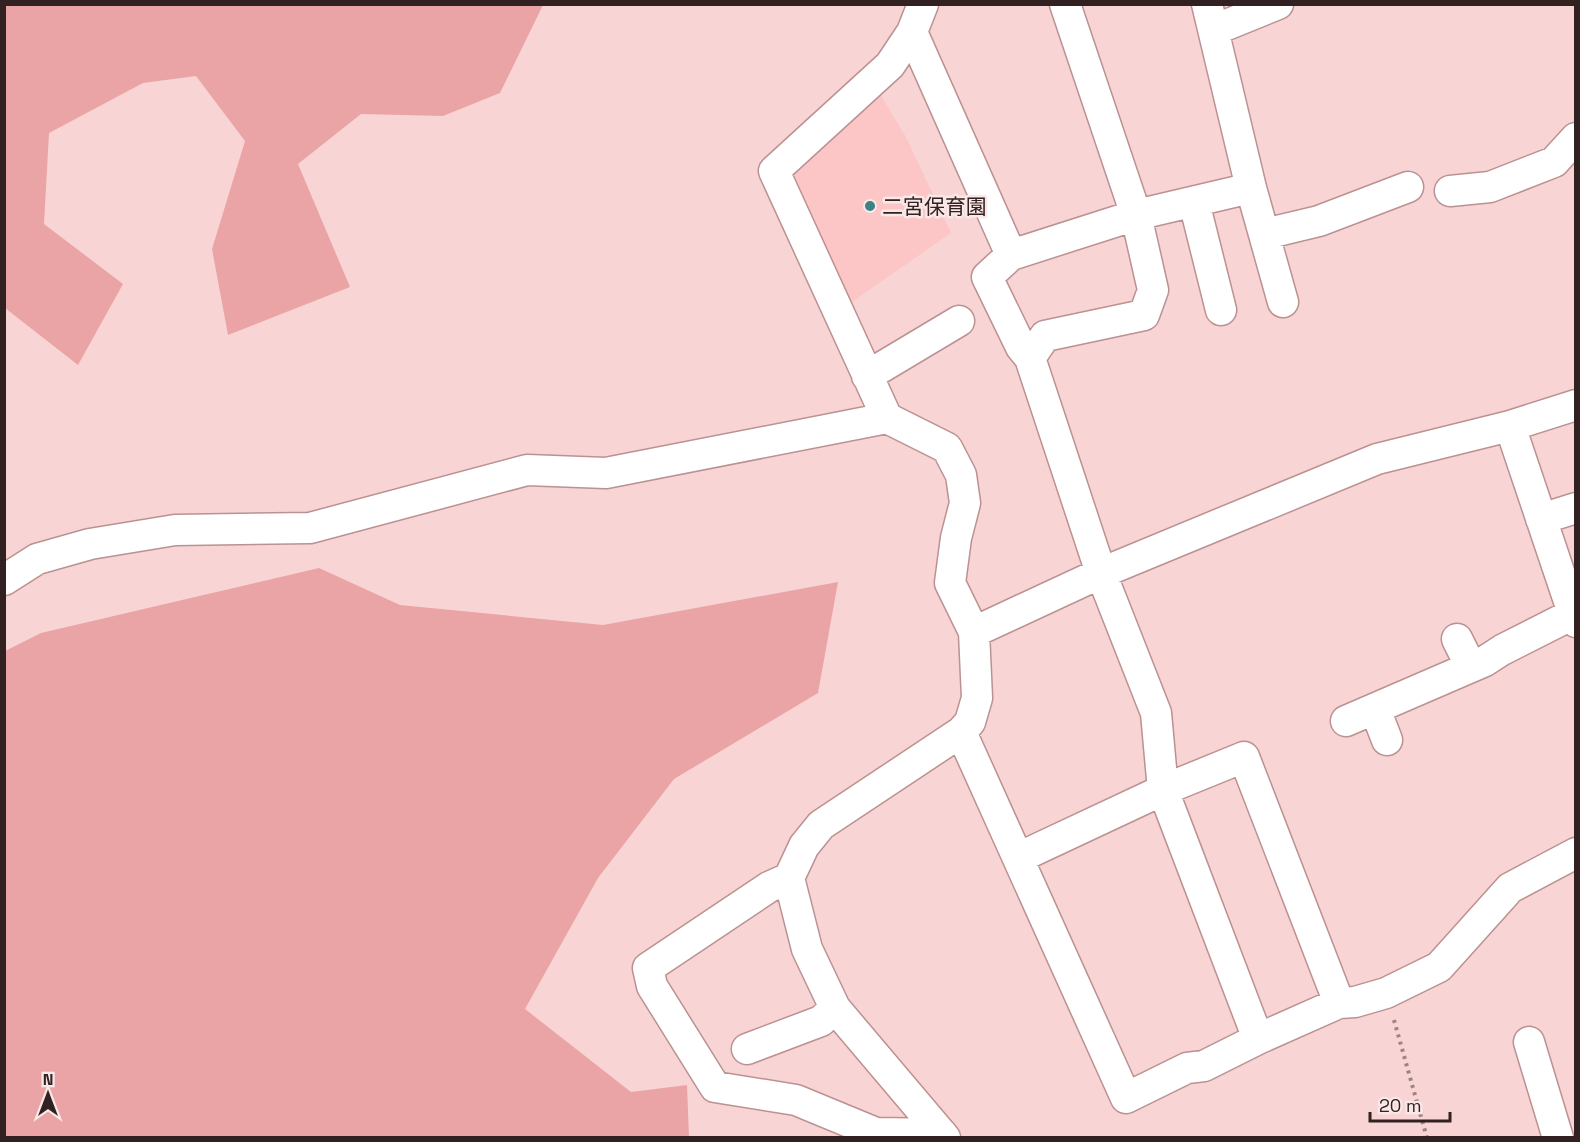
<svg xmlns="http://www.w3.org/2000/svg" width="1580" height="1142" viewBox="0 0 1580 1142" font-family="'Space Grotesk','Noto Sans JP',sans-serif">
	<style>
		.built { fill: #fcc6c7 }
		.green { fill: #eaa4a5 }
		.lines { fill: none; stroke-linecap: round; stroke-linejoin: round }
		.minor-casing { stroke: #bb9191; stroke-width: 33 }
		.path { stroke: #9e8383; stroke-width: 4; stroke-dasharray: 3 4.5; stroke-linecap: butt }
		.minor { stroke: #fff; stroke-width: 30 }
		.poi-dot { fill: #3b8385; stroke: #fae7e7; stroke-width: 2 }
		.labels { text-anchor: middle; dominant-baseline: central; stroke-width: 5; stroke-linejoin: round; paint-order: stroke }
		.poi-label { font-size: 21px; fill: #312121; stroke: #fae7e7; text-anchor: start }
	</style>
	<rect width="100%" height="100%" fill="#f9d4d5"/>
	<path class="built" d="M879 92 906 137 951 233 849 304 789 174Z"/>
	<path class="green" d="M4 5 5 4 543 5 500 93 443 116 361 114 298 164 350 287 228 335 212 249 245 141 196 76 143 83 49 133 44 224 123 284 78 365 5 308Z
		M319 568 400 605 603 625 838 582 818 693 674 779 598 878 525 1009 631 1092 687 1085 689 1137H5V651L41 633Z"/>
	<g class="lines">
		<defs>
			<path id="minor" d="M1207 4 1251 188 1283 302
				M1214 30 1278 4
				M912 32 1011 255
				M1251 188 1136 215 1011 255 987 277 1021 347 1030 358 1101 573 1156 713 1163 790 1258 1039
				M1450 191 1490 187 1554 162 1576 138
				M1194 202 1221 310
				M1265 234 1319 221 1408 187
				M1030 358 1045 336 1144 315 1153 290 1136 215 1065 4
				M867 376 959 321
				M887 418 774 171 890 65 912 32 923 4
				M1510 426 1576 622
				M1541 519 1576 508
				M4 580 37 559 90 544 175 530 310 528 527 470 606 473 887 418 947 448 961 475 965 503 956 538 950 583 974 632 977 698 970 722 961 732 821 825 804 846 789 878 807 949 835 1008 945 1138
				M974 632 1101 573 1377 459 1510 426 1576 405
				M1457 639 1471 667
				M1375 709 1387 740
				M1346 721 1485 661 1502 650 1573 614
				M961 732 1126 1098 1187 1068 1204 1066 1258 1039 1339 1003 1355 1002 1386 993 1439 967 1510 888 1576 853
				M1018 858 1163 790 1244 757 1339 1003
				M789 878 769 887 648 968 652 986 715 1087 796 1100 876 1133 942 1134
				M1529 1042 1558 1138
				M747 1049 821 1021 835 1008"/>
		</defs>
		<use href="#minor" class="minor-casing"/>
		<path class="path" d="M1394 1020 1427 1138"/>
		<use href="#minor" class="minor"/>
	</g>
	<circle class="poi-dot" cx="870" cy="206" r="6"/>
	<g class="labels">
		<g class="poi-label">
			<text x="882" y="206">二宮保育園</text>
		</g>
	</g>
	<rect width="1580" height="1142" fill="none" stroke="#312121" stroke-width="12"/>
	<g transform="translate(48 1094)" stroke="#fae7e7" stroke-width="4.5" paint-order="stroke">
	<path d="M0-4.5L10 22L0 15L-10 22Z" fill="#312121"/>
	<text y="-9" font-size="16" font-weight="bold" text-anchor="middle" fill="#312121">N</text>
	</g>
	<path d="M1370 1112v9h80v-9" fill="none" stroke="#312121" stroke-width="3"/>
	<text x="1379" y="1112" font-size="18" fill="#312121" stroke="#fae7e7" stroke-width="4.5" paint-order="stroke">20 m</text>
</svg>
